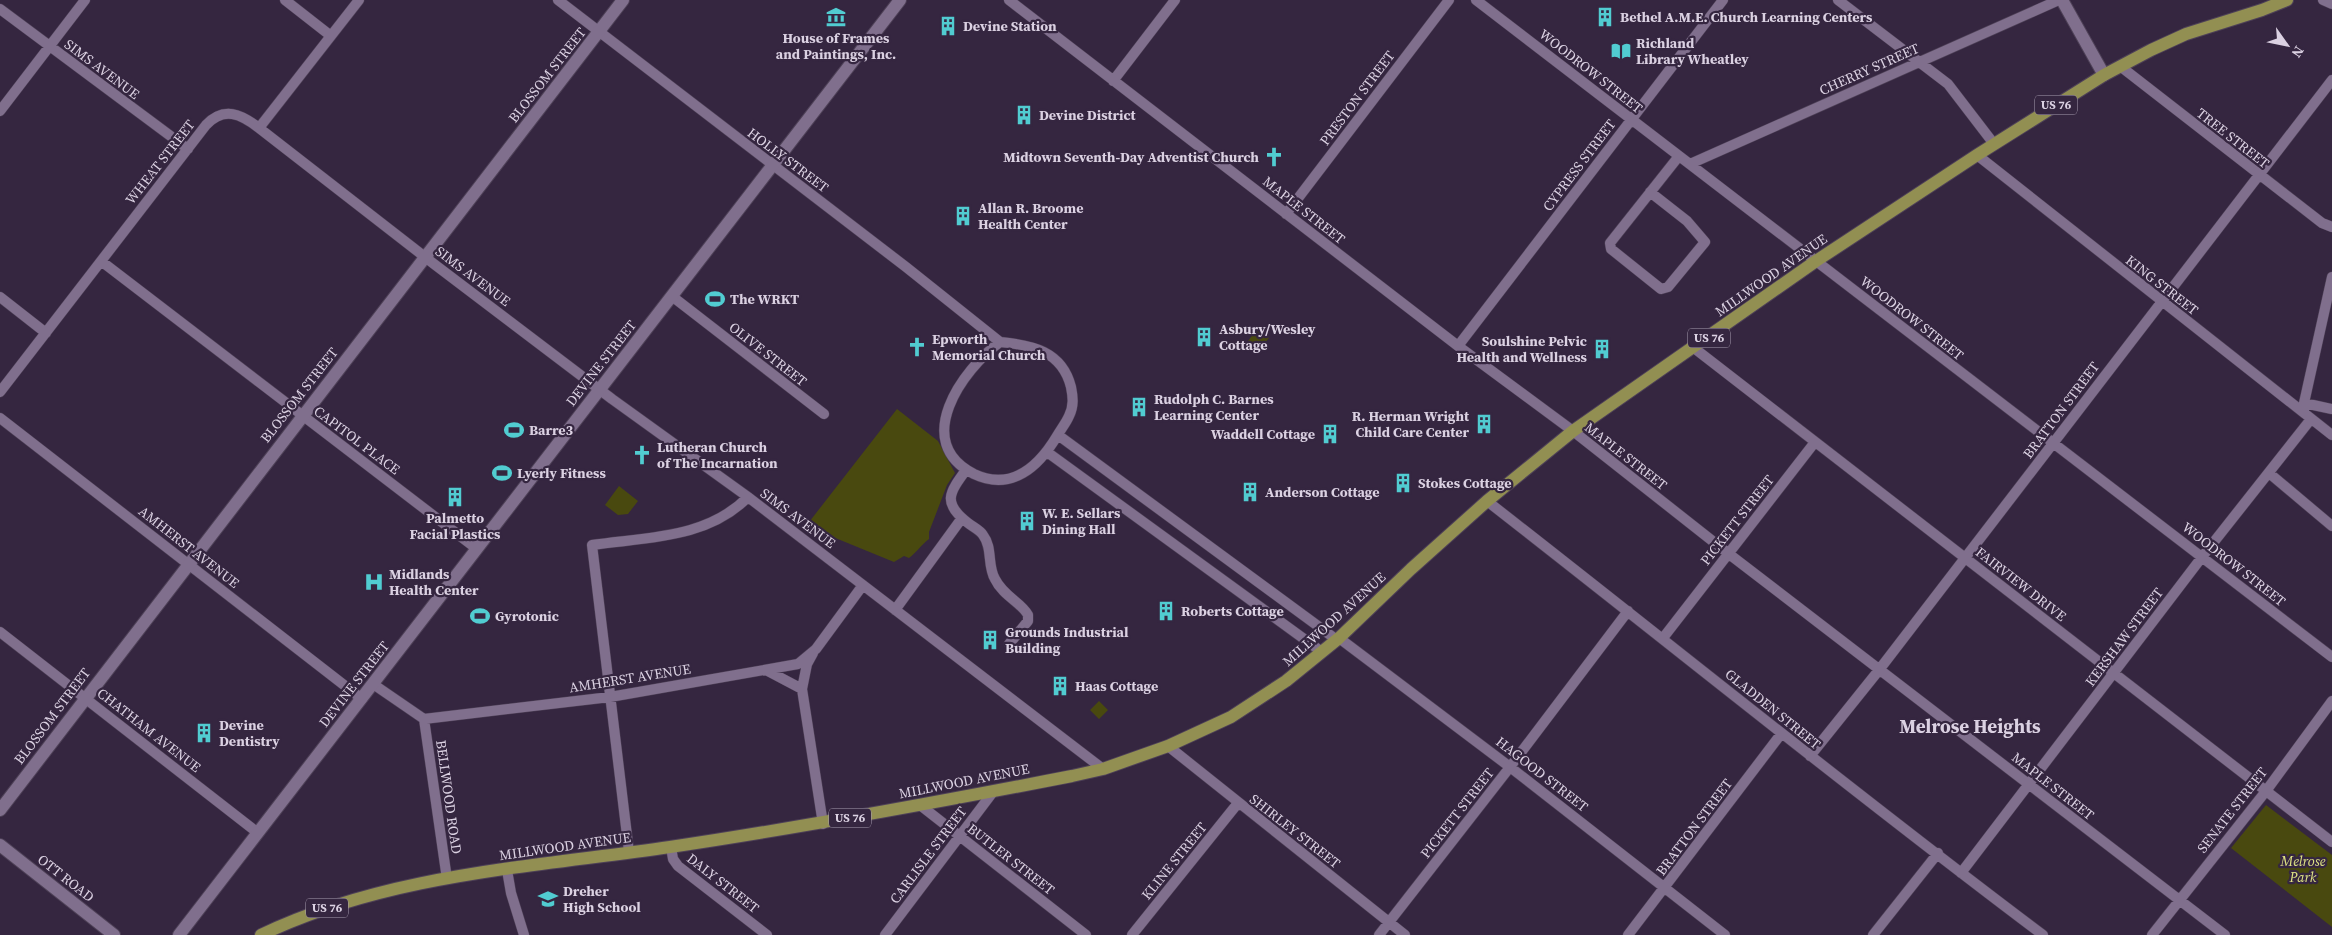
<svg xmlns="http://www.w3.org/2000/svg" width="2332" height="935" viewBox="0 0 2332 935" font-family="'Source Serif 4',serif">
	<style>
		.green { fill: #49490f }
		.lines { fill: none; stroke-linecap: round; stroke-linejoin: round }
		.street-casing { stroke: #4e4157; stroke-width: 11 }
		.secondary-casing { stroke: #4e4157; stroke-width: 14 }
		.primary-casing { stroke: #4e4157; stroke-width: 14 }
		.street { stroke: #806f8d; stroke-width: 10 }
		.secondary { stroke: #806f8d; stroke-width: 12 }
		.primary { stroke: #928f52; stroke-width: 12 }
		.labels { text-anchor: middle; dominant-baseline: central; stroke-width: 4.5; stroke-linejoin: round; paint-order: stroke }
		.shield { fill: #352640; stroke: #a99eb1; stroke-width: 1 }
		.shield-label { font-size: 12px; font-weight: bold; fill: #dbd1e2 }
		.poi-label { font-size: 14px; font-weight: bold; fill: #dbd1e2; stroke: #352640; text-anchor: start }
		.street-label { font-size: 14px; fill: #dbd1e2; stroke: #352640 }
		.park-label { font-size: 14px; font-style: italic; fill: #dfe384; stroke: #352640 }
		.district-label { font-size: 19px; font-weight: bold; fill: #dbd1e2; stroke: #352640 }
	</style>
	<rect width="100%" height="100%" fill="#352640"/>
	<path class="green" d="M1257 329 1269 338 1259 350 1248 341Z
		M897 409 938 441 955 473 947 485 929 532V539C921 545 917 552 909 558L904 556 894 562 806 526Z
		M619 486 638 501 628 514 618 515 605 505Z
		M1099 701 1108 710 1099 719 1090 710Z
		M2266 805 2332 855V927L2231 848Z"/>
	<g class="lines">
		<defs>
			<path id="street" d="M285 0 331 36
				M558 0 906 267 1000 342
				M1009 0 1458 346 1573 431 1729 554 2225 935
				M1476 0 2332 657
				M1838 0 1948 84 1994 144
				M2323 0 2332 4
				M0 9 188 149
				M2120 66 2322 223 2332 227
				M1113 81 1175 0
				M0 111 85 0
				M259 128 359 0
				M1977 155 2332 435
				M1690 164 2059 0
				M1650 192 1687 221 1705 242 1668 287 1661 289 1611 249 1610 243C1633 214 1656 185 1679 156
				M1286 214 1449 0
				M101 261 477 549
				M0 297 46 333
				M673 297 824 414
				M1000 342C1032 345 1062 351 1071 387 1073 397 1074 406 1069 416 1066 423 1061 429 1057 436 1039 466 1012 492 974 474 911 442 962 370 1000 342Z
				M1458 346 1723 0
				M1694 348 2332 842
				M0 392 206 125C224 106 241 114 259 128L434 264 612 399 748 497 1103 769
				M2304 403 2332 409
				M2304 413V403L2332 277
				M0 418 362 699
				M1058 435 1337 640
				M1047 452 1322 652
				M966 470C949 493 942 503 968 523 973 527 980 530 983 535 993 548 987 566 995 579 1003 596 1022 603 1028 615V621L1009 644
				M2269 473 2332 526
				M1487 501C1673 646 1855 794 2043 935
				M895 610 962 518
				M0 632 258 833
				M1339 638 1510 767 1725 935
				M1663 638 1815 442
				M813 653 807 664 802 689 823 824
				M766 670 802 689
				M373 684 424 719 610 697 798 664 816 649 863 585
				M424 719 447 879
				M1168 746 1405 935
				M1810 756 1879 670 2332 80
				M920 805 1086 935
				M671 847 673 859 678 866 767 935
				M629 852 592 545C646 537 707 539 748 497
				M507 870 511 893 524 935
				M1961 873 2202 557 2311 419
				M885 935 993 792
				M1132 935 1238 803
				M1379 935 1510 767 1628 611
				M1628 935 1781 734
				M1873 935 1938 853
				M2152 935 2266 791 2332 701"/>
			<path id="secondary" d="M2062 0 2104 75
				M0 810 623 0
				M0 845 114 935
				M179 935 900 0"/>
			<path id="primary" d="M261 935C388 874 533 867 670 847 805 827 938 802 1072 776L1103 769 1168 746 1231 717 1286 681 1339 638 1411 569 1487 501 1573 431 1816 261 1977 155 2104 75 2151 50 2186 34 2262 10 2287 0"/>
		</defs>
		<use href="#street" class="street-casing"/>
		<use href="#secondary" class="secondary-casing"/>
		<use href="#primary" class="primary-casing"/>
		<use href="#street" class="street"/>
		<use href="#secondary" class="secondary"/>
		<use href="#primary" class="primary"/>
	</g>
	<defs>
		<symbol id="museum-bare" viewBox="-9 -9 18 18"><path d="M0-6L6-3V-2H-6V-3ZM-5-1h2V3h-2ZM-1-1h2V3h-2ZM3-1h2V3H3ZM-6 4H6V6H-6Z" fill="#51ccd1" stroke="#352640" stroke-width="2.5" paint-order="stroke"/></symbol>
		<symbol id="building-bare" viewBox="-9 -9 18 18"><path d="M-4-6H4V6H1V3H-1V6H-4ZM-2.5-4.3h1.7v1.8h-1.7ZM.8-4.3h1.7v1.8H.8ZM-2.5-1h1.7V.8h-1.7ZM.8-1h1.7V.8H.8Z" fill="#51ccd1" stroke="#352640" stroke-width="2.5" paint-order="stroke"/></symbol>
		<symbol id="library-bare" viewBox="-9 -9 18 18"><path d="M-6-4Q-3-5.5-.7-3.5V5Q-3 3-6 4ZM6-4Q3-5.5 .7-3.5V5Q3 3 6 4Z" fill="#51ccd1" stroke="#352640" stroke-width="2.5" paint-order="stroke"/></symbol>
		<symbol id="church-bare" viewBox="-9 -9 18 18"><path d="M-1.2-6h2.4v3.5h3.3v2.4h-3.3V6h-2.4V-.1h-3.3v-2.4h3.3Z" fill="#51ccd1" stroke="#352640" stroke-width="2.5" paint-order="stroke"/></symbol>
		<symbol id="stadium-bare" viewBox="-9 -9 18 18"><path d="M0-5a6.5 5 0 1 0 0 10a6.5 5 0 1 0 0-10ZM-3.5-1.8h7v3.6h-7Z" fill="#51ccd1" stroke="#352640" stroke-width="2.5" paint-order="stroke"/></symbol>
		<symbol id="hospital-bare" viewBox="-9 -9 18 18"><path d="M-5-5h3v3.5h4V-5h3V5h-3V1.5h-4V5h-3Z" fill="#51ccd1" stroke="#352640" stroke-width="2.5" paint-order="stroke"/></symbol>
		<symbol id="school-bare" viewBox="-9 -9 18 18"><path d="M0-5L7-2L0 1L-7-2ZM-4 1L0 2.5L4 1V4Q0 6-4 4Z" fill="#51ccd1" stroke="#352640" stroke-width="2.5" paint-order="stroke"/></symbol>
	</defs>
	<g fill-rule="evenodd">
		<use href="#museum-bare" x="822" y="3" width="28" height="28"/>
		<use href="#building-bare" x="1591" y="3" width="28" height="28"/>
		<use href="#building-bare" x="934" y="12" width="28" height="28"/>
		<use href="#library-bare" x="1607" y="37" width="28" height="28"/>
		<use href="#building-bare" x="1010" y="101" width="28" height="28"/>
		<use href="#church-bare" x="1260" y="143" width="28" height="28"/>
		<use href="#building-bare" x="949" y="202" width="28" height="28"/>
		<use href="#stadium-bare" x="701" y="285" width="28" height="28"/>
		<use href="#building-bare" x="1190" y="323" width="28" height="28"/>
		<use href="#church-bare" x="903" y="333" width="28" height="28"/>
		<use href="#building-bare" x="1588" y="335" width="28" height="28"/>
		<use href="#building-bare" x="1125" y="393" width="28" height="28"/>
		<use href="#building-bare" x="1470" y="410" width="28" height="28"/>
		<use href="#stadium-bare" x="500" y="416" width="28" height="28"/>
		<use href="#building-bare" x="1316" y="420" width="28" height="28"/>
		<use href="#church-bare" x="628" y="441" width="28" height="28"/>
		<use href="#stadium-bare" x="488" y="459" width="28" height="28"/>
		<use href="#building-bare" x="1389" y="469" width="28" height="28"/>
		<use href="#building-bare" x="1236" y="478" width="28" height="28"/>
		<use href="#building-bare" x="441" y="483" width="28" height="28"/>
		<use href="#building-bare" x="1013" y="507" width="28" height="28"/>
		<use href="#hospital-bare" x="360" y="568" width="28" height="28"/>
		<use href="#building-bare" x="1152" y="597" width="28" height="28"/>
		<use href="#stadium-bare" x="466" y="602" width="28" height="28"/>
		<use href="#building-bare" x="976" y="626" width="28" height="28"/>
		<use href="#building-bare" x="1046" y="672" width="28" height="28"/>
		<use href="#building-bare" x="190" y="719" width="28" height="28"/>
		<use href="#school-bare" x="534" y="885" width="28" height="28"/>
	</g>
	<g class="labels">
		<g class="shield">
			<rect x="2035" y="95.5" width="42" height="19" rx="4"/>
			<rect x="1688" y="328.5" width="42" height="19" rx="4"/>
			<rect x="829" y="808.5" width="42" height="19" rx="4"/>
			<rect x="306" y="898.5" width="42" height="19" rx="4"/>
		</g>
		<g class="shield-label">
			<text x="2056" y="105">US 76</text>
			<text x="1709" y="338">US 76</text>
			<text x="850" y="818">US 76</text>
			<text x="327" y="908">US 76</text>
		</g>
		<g class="poi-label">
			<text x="1620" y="17">Bethel A.M.E. Church Learning Centers</text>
			<text x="963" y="26">Devine Station</text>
			<text x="836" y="38" text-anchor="middle">House of Frames<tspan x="836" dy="16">and Paintings, Inc.</tspan></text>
			<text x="1636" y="43">Richland<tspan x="1636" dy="16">Library Wheatley</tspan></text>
			<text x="1039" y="115">Devine District</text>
			<text x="1259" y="157" text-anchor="end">Midtown Seventh-Day Adventist Church</text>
			<text x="978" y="208">Allan R. Broome<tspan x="978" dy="16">Health Center</tspan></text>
			<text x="730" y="299">The WRKT</text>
			<text x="1219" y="329">Asbury/Wesley<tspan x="1219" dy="16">Cottage</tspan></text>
			<text x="932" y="339">Epworth<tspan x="932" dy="16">Memorial Church</tspan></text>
			<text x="1587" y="341" text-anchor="end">Soulshine Pelvic<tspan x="1587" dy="16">Health and Wellness</tspan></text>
			<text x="1154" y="399">Rudolph C. Barnes<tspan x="1154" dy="16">Learning Center</tspan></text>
			<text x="1469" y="416" text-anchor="end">R. Herman Wright<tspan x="1469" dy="16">Child Care Center</tspan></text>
			<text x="529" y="430">Barre3</text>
			<text x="1315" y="434" text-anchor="end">Waddell Cottage</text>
			<text x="657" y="447">Lutheran Church<tspan x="657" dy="16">of The Incarnation</tspan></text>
			<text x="517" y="473">Lyerly Fitness</text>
			<text x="1418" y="483">Stokes Cottage</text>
			<text x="1265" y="492">Anderson Cottage</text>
			<text x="1042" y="513">W. E. Sellars<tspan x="1042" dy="16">Dining Hall</tspan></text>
			<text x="455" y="518" text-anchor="middle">Palmetto<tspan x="455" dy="16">Facial Plastics</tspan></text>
			<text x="389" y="574">Midlands<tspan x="389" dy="16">Health Center</tspan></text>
			<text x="1181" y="611">Roberts Cottage</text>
			<text x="495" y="616">Gyrotonic</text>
			<text x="1005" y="632">Grounds Industrial<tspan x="1005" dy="16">Building</tspan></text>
			<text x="1075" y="686">Haas Cottage</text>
			<text x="219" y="725">Devine<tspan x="219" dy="16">Dentistry</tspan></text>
			<text x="563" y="891">Dreher<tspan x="563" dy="16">High School</tspan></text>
		</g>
		<g class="street-label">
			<text transform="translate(102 69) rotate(37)">SIMS AVENUE</text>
			<text transform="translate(1869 69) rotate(-24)">CHERRY STREET</text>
			<text transform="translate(1591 71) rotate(38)">WOODROW STREET</text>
			<text transform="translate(547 75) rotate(-52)">BLOSSOM STREET</text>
			<text transform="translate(1357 98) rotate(-53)">PRESTON STREET</text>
			<text transform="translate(2233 138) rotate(38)">TREE STREET</text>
			<text transform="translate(788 160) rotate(37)">HOLLY STREET</text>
			<text transform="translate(160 162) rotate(-52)">WHEAT STREET</text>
			<text transform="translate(1579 165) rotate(-53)">CYPRESS STREET</text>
			<text transform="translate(1304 210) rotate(38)">MAPLE STREET</text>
			<text transform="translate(1771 275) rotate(-35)">MILLWOOD AVENUE</text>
			<text transform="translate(473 276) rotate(37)">SIMS AVENUE</text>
			<text transform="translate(2162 285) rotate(38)">KING STREET</text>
			<text transform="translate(1912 318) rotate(38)">WOODROW STREET</text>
			<text transform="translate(768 354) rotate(38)">OLIVE STREET</text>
			<text transform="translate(601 363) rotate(-52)">DEVINE STREET</text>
			<text transform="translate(299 395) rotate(-52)">BLOSSOM STREET</text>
			<text transform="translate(2061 410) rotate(-53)">BRATTON STREET</text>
			<text transform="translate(357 440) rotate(37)">CAPITOL PLACE</text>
			<text transform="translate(1626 456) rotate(38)">MAPLE STREET</text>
			<text transform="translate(798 518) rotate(37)">SIMS AVENUE</text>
			<text transform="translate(1737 520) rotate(-52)">PICKETT STREET</text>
			<text transform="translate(189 547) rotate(38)">AMHERST AVENUE</text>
			<text transform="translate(2234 564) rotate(38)">WOODROW STREET</text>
			<text transform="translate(2021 584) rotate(38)">FAIRVIEW DRIVE</text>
			<text transform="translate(1334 619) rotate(-42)">MILLWOOD AVENUE</text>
			<text transform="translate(2124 637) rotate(-53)">KERSHAW STREET</text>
			<text transform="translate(630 678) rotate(-9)">AMHERST AVENUE</text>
			<text transform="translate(354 684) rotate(-52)">DEVINE STREET</text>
			<text transform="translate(1773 709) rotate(39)">GLADDEN STREET</text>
			<text transform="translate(52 716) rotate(-53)">BLOSSOM STREET</text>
			<text transform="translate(149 730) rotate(38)">CHATHAM AVENUE</text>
			<text transform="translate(1542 774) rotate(38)">HAGOOD STREET</text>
			<text transform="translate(964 781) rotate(-11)">MILLWOOD AVENUE</text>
			<text transform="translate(2053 786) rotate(38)">MAPLE STREET</text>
			<text transform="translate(449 797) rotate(82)">BELLWOOD ROAD</text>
			<text transform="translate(2232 810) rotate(-52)">SENATE STREET</text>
			<text transform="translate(1457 813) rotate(-52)">PICKETT STREET</text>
			<text transform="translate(1694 827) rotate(-53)">BRATTON STREET</text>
			<text transform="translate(1295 831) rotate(38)">SHIRLEY STREET</text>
			<text transform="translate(565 846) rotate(-8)">MILLWOOD AVENUE</text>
			<text transform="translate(928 855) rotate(-53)">CARLISLE STREET</text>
			<text transform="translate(1011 859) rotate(38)">BUTLER STREET</text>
			<text transform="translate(1174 861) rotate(-51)">KLINE STREET</text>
			<text transform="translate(66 878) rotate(38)">OTT ROAD</text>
			<text transform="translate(723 883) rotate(38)">DALY STREET</text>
		</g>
		<g class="park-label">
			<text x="2303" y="861">Melrose<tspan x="2303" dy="16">Park</tspan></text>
		</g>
		<g class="district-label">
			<text x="1970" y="726">Melrose Heights</text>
		</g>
	</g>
	<g transform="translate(2287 45) rotate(123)" stroke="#352640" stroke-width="4" paint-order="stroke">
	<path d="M0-4L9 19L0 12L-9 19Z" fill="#dbd1e2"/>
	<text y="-8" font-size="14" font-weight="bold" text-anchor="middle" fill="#dbd1e2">N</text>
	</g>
</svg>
